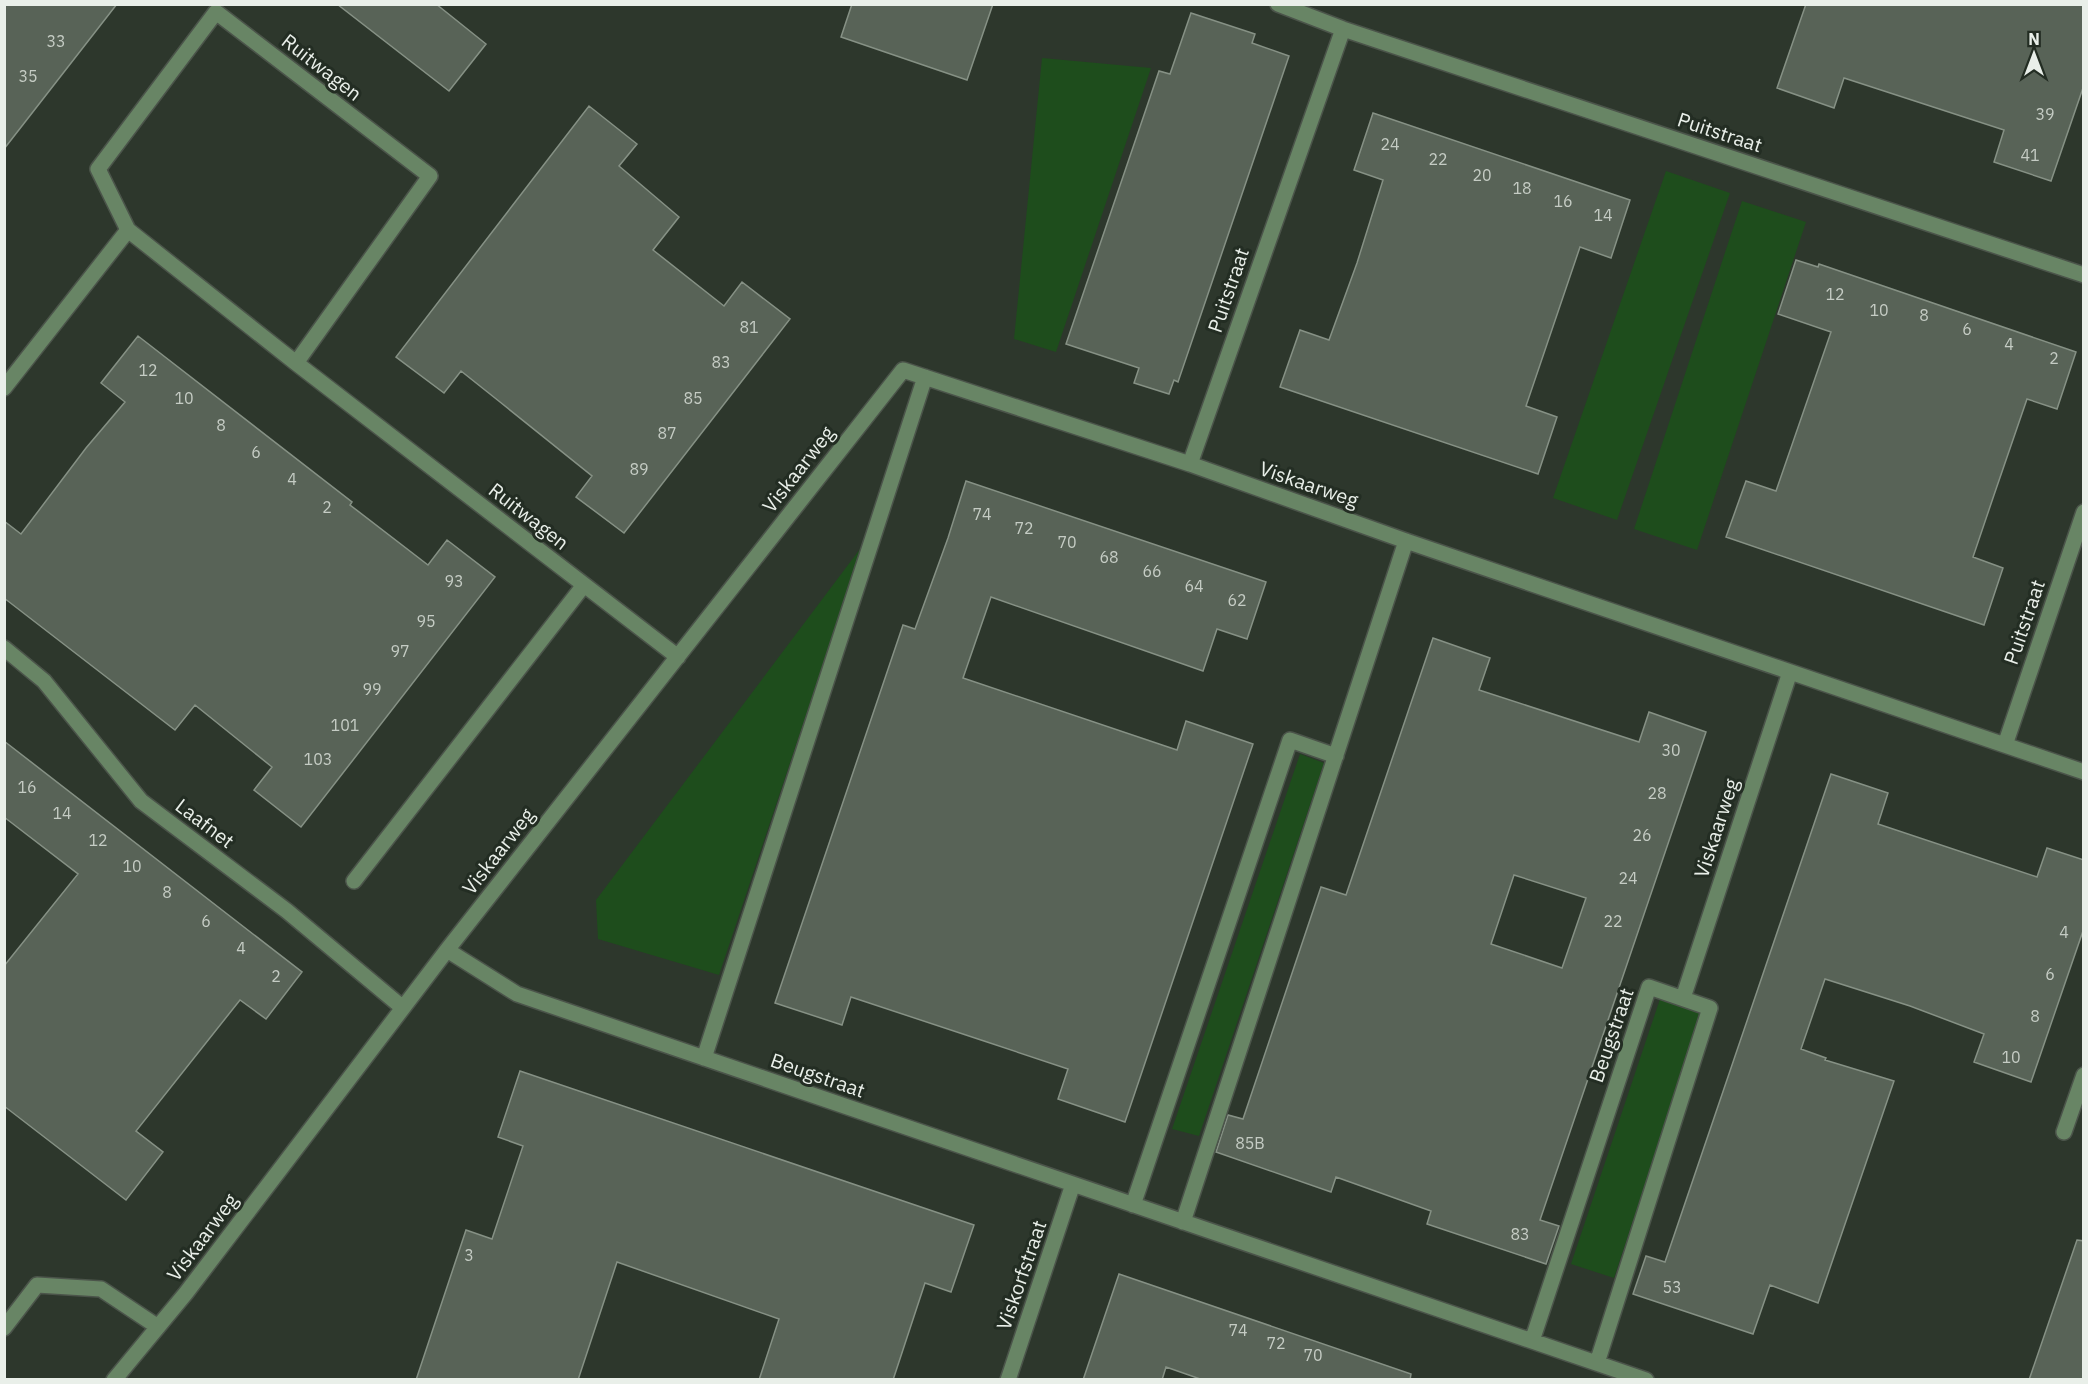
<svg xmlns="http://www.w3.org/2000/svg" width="2088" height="1384" viewBox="0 0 2088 1384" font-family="'IBM Plex Sans',sans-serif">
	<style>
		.green { fill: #1e4d1c }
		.building { fill: #586357; stroke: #869185; stroke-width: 1.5; fill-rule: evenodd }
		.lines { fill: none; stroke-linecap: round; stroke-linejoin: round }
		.minor-casing { stroke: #4b544a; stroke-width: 18 }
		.minor { stroke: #688565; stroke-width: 15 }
		.labels { text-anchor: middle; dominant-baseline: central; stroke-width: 6; stroke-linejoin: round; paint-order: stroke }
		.number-label { font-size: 16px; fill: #c5ccc4 }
		.street-label { font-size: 20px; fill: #e9efe9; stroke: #232d23 }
	</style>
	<rect width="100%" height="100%" fill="#2d372c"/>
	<path class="green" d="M1042 58 1151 68 1056 352 1014 339Z
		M1666 171 1730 193 1617 520 1553 498Z
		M1742 201 1806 222 1697 550 1634 529Z
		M863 545 719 975 598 939 596 900Z
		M1300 754 1324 763 1199 1136 1172 1129Z
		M1660 999 1702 1013 1614 1278 1571 1264Z"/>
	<path class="building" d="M4 4H117L4 149Z
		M337 4H436L486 44 449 91Z
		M852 4H993L967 80 841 37Z
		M1806 4H2084V85L2051 181 1994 162 2004 130 1844 78 1834 108 1777 88Z
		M1191 13 1255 34 1252 43 1289 56 1178 382 1174 380 1169 394 1134 383 1139 368 1066 344 1159 71 1170 74Z
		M589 106 637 144 619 166 679 217 653 250 724 306 742 282 790 319 624 533 576 497 592 476 500 402 461 371 444 393 396 357Z
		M1373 113 1630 200 1611 258 1580 247 1526 406 1557 417 1538 474 1280 387 1300 330 1329 340 1357 263 1383 180 1354 170Z
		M1796 260 1818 267 1819 264 2076 352 2057 409 2027 399 1994 495 1973 557 2003 568 1984 625 1726 537 1746 481 1776 491 1831 332 1778 314Z
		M138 336 352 502 350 505 428 565 447 540 495 577 301 827 254 790 272 767 195 705 175 730 4 598V521L21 534 86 448 125 402 101 383Z
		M966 481 1266 582 1247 639 1217 629 1203 671 991 597 963 678 1177 750 1186 721 1253 744 1125 1122 1058 1099 1068 1069 981 1040 851 997 842 1025 775 1003 903 625 915 629 948 538Z
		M1433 638 1490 658 1479 690 1639 742 1649 712 1706 732 1540 1220 1559 1226 1546 1264 1427 1224 1431 1211 1336 1177 1331 1192 1216 1152 1228 1115 1243 1119 1321 887 1346 895ZM1514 875 1586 898 1562 968 1491 944Z
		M4 741 302 972 266 1019 240 1000 136 1131 163 1152 126 1200 4 1106V966L78 874 4 817Z
		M1831 774 1888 793 1878 824 2037 877 2047 848 2084 860V928L2031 1082 1974 1062 1984 1034 1910 1006 1825 979 1801 1049 1826 1058 1825 1060 1894 1081 1818 1303 1770 1285 1753 1334 1633 1294 1646 1256 1665 1262Z
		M520 1071 974 1225 951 1292 925 1283 893 1380H759L779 1319 617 1262 578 1380H416L466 1230 492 1239 523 1146 498 1137Z
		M2077 1240 2084 1241V1380H2029Z
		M1119 1274 1411 1374 1410 1380H1203L1166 1367 1162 1380H1083Z"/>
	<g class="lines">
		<defs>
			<path id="minor" d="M1278 4 1343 29 2084 275
				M128 230 296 363 678 657
				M4 388 128 230 98 169 216 12 430 176 296 363
				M1190 464 1343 29
				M4 648 44 681 141 801 287 911 403 1008
				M2005 745 2084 512
				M354 881 584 585
				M447 950 517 994 1646 1380
				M1683 998 1790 672
				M704 1058 925 377
				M2064 1132 2084 1075
				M1133 1205 1290 740 1336 756
				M1183 1222 1406 541
				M4 1328 37 1285 101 1289 158 1327
				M1532 1341 1649 987 1710 1008 1597 1363
				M114 1380 186 1293 447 950 903 370 1190 464 1406 541 2084 772
				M1008 1380 1073 1184"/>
		</defs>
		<use href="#minor" class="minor-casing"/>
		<use href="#minor" class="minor"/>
	</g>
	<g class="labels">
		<g class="number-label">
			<text x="56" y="41">33</text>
			<text x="28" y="76">35</text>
			<text x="2045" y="114">39</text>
			<text x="1390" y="144">24</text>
			<text x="2030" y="155">41</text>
			<text x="1438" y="159">22</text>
			<text x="1482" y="175">20</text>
			<text x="1522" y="188">18</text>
			<text x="1563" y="201">16</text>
			<text x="1603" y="215">14</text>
			<text x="1835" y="294">12</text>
			<text x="1879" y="310">10</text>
			<text x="1924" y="315">8</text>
			<text x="749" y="327">81</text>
			<text x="1967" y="329">6</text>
			<text x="2009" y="344">4</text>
			<text x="2054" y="358">2</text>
			<text x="721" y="362">83</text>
			<text x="148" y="370">12</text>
			<text x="184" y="398">10</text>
			<text x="693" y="398">85</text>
			<text x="221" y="425">8</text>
			<text x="667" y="433">87</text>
			<text x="256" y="452">6</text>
			<text x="639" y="469">89</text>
			<text x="292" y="479">4</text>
			<text x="327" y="507">2</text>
			<text x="982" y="514">74</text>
			<text x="1024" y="528">72</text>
			<text x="1067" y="542">70</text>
			<text x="1109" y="557">68</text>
			<text x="1152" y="571">66</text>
			<text x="454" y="581">93</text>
			<text x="1194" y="586">64</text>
			<text x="1237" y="600">62</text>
			<text x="426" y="621">95</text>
			<text x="400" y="651">97</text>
			<text x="372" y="689">99</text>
			<text x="345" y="725">101</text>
			<text x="1671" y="750">30</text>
			<text x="318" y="759">103</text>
			<text x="27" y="787">16</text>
			<text x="1657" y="793">28</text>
			<text x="62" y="813">14</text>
			<text x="1642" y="835">26</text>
			<text x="98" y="840">12</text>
			<text x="132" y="866">10</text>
			<text x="1628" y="878">24</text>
			<text x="167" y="892">8</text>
			<text x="206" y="921">6</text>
			<text x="1613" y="921">22</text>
			<text x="2064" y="932">4</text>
			<text x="241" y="948">4</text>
			<text x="2050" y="974">6</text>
			<text x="276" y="976">2</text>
			<text x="2035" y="1016">8</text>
			<text x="2011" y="1057">10</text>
			<text x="1250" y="1143">85B</text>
			<text x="1520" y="1234">83</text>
			<text x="469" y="1255">3</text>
			<text x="1672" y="1287">53</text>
			<text x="1238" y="1330">74</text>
			<text x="1276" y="1343">72</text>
			<text x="1313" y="1355">70</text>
		</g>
		<g class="street-label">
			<text transform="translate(322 67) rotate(38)">Ruitwagen</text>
			<text transform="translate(1720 132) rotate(18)">Puitstraat</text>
			<text transform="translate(1228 290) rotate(-71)">Puitstraat</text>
			<text transform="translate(798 469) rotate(-52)">Viskaarweg</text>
			<text transform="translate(1309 484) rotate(19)">Viskaarweg</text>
			<text transform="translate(529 516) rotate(38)">Ruitwagen</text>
			<text transform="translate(2024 622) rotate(-71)">Puitstraat</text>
			<text transform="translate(205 823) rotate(37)">Laafnet</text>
			<text transform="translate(1716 828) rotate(-72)">Viskaarweg</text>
			<text transform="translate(498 851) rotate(-52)">Viskaarweg</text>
			<text transform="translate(1611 1035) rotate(-71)">Beugstraat</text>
			<text transform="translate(818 1075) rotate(19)">Beugstraat</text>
			<text transform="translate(202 1237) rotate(-53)">Viskaarweg</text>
			<text transform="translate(1021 1275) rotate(-71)">Viskorfstraat</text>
		</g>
	</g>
	<rect width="2088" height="1384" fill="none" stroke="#e9efe9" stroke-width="12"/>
	<g transform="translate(2034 54)" stroke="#232d23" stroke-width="4.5" paint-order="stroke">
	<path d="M0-4.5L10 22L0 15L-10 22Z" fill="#e9efe9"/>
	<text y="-9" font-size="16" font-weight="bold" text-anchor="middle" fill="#e9efe9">N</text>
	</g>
</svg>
